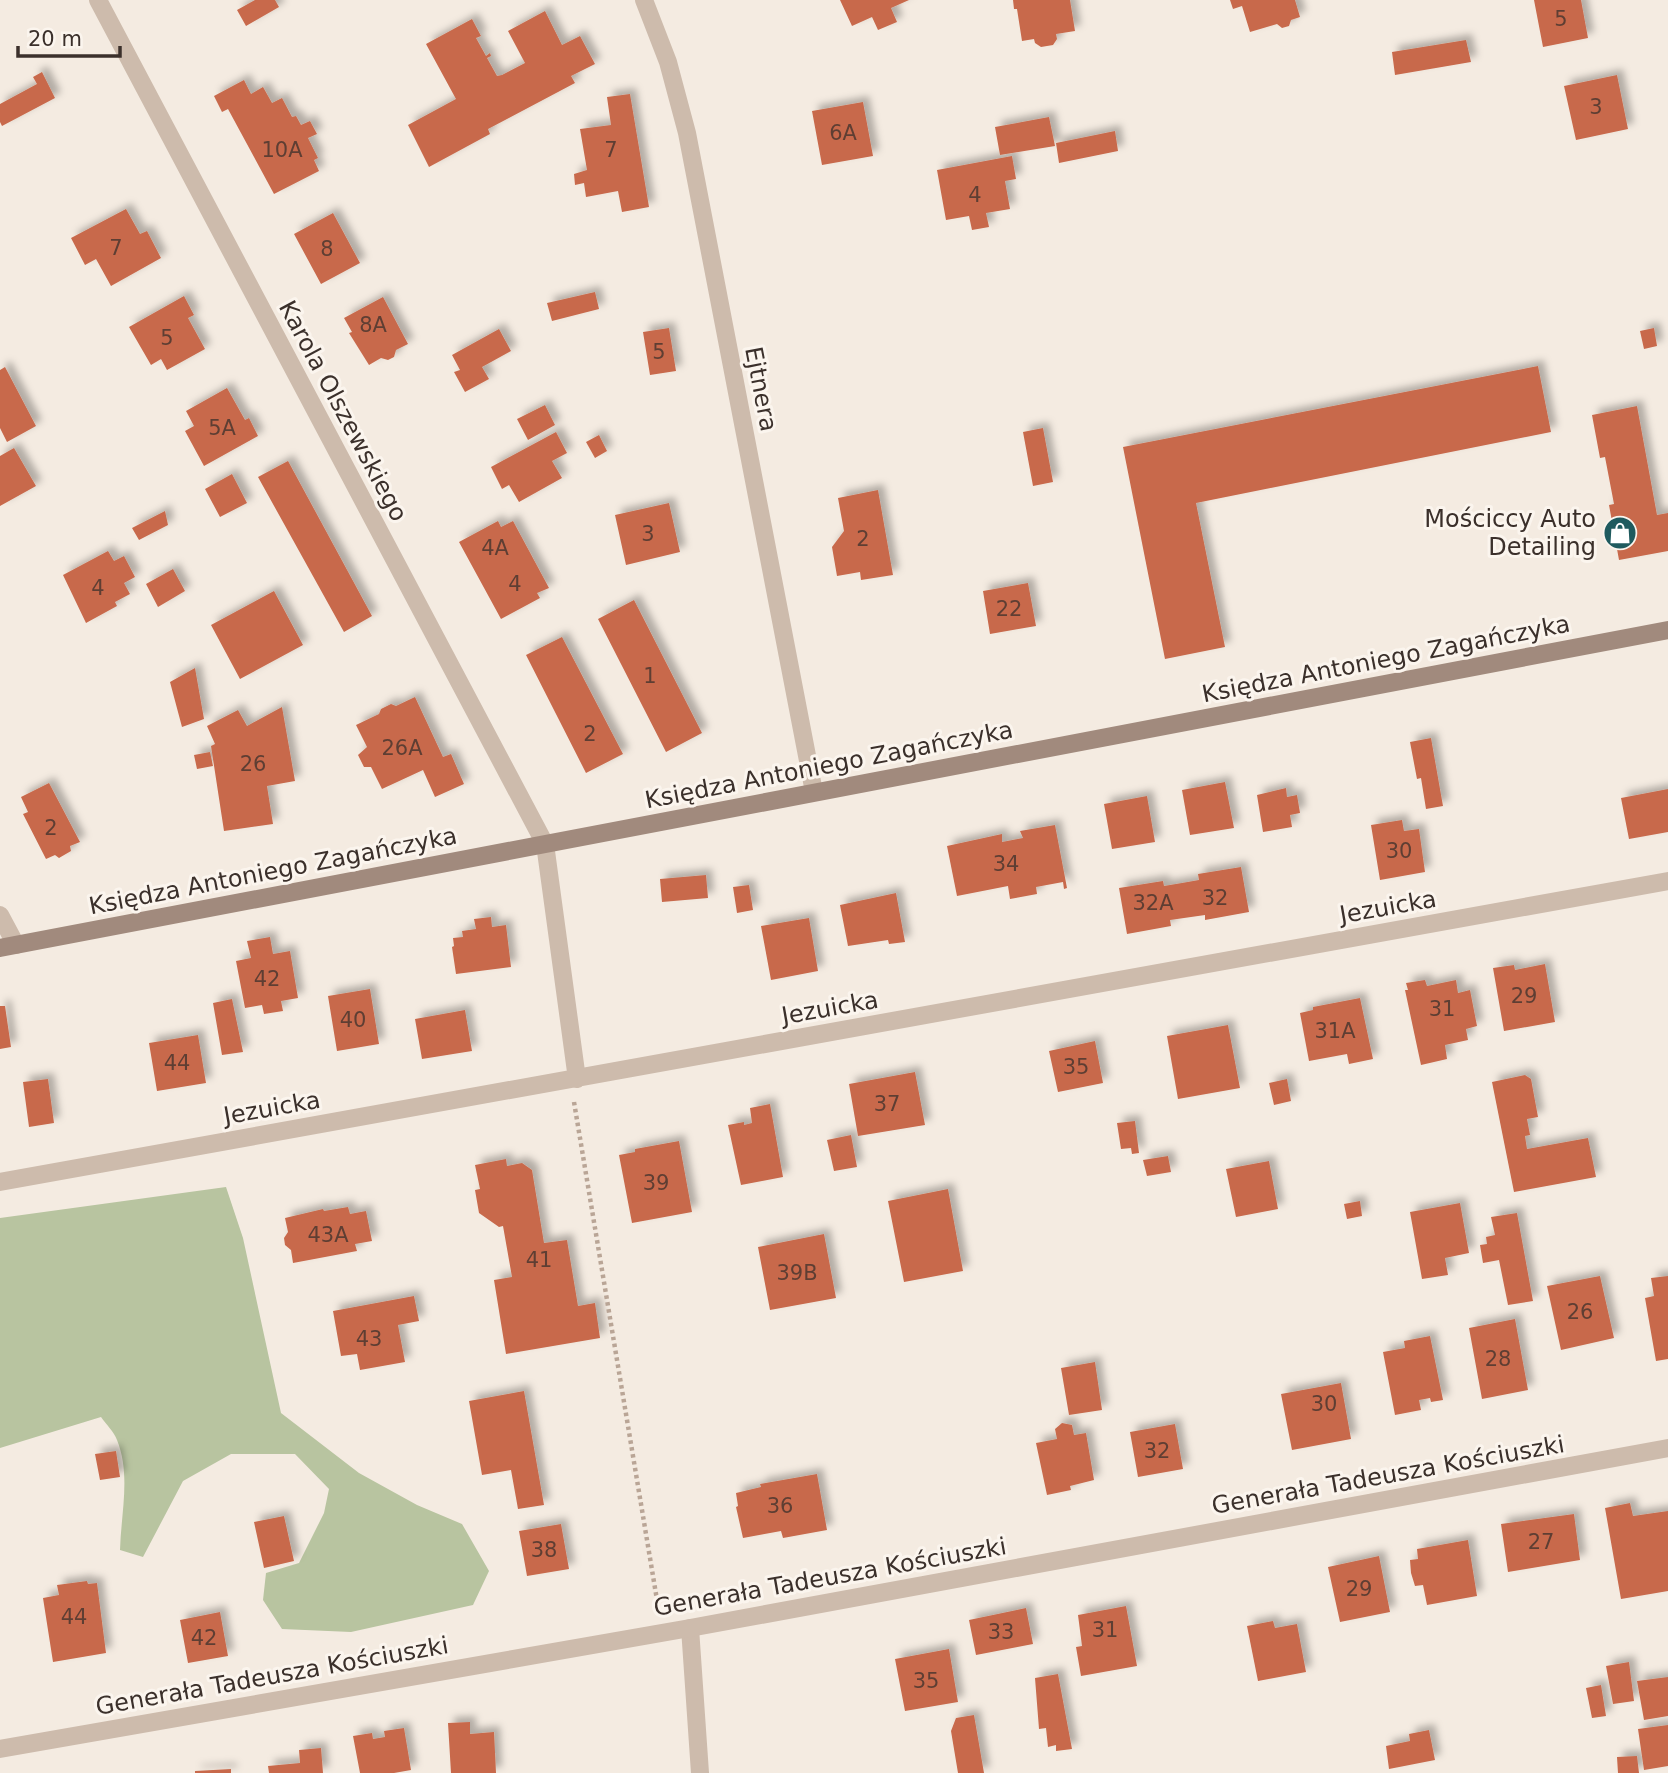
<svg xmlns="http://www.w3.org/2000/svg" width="1668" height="1773" viewBox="0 0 1668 1773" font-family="'DejaVu Sans',sans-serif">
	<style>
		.green { fill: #b8c4a0 }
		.building { fill: #c8694b; filter: url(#shadow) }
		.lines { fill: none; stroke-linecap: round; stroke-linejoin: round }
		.path { stroke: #b9a596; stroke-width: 4.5; stroke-dasharray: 3.5 3.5; stroke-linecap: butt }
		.lane { stroke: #cdbbac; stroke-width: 18 }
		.street { stroke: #cdbbac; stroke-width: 18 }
		.secondary { stroke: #a18a7d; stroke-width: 18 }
		.labels { text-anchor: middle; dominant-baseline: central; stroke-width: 6; stroke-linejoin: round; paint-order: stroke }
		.number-label { font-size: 21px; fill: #5e3e33 }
		.street-label { font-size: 24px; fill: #3b302b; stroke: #fbf5ee }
		.poi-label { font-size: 24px; fill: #3b302b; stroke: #fbf5ee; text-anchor: end }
	</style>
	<defs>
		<filter id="shadow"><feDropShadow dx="6" dy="-6" stdDeviation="3.5" flood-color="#0004"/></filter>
	</defs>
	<rect width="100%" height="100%" fill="#f4ebe1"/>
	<path class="green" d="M226 1187 243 1238 281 1413 359 1473 417 1505 462 1524 489 1571 473 1605 351 1632 282 1629 263 1600 266 1573 299 1563 324 1513 329 1489 295 1454H231L183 1481 143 1557 120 1550C121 1513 131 1475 117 1440 114 1432 106 1424 101 1417L0 1448V1218Z"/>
	<path class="building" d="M255 0H275L279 7 246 26 237 10Z
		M840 0H909L891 8 897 22 878 30 872 17 852 26Z
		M1013 0H1070L1075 31 1056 34 1057 39 1053 45 1041 47 1035 43 1034 39 1022 41 1017 9H1014Z
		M1230 0H1295L1300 17 1291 20 1289 26 1282 28 1277 24 1250 32 1242 6 1233 9Z
		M1534 0H1581L1588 38 1543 47Z
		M545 11 562 45 580 36 595 64 571 76 575 83 488 129 490 134 429 167 408 125 456 99 426 44 472 19 481 36 476 38 486 56 490 53 491 56 487 58 497 76 502 75 525 63 508 31Z
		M1466 40 1471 62 1395 75 1392 52Z
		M42 72 55 98 2 126 0 122V104L37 84 33 77Z
		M1617 75 1628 129 1576 140 1564 86Z
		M244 80 251 94 263 87 272 103 282 98 292 117 296 116 301 125 310 121 317 134 308 138 318 158 314 160 319 171 274 194 228 109 222 112 214 96Z
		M630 94 649 207 622 212 618 191 586 197 584 183 575 185 574 174 587 170 580 129 611 125 607 97Z
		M863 102 873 156 822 165 812 111Z
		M1049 117 1055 146 1000 155 995 127Z
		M1115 131 1118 151 1059 163 1056 143Z
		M1012 156 1016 179 1005 181 1010 209 986 213 989 227 972 230 969 216 946 220 937 170Z
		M126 209 140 234 147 231 161 258 111 286 96 259 85 265 71 238Z
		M333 213 360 263 321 284 294 234Z
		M595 292 599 309 552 321 547 303Z
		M184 296 194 315 188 318 205 349 167 370 161 359 151 365 129 327Z
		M383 297 408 344 396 350 394 357 388 360 381 358 369 365 349 333 352 332 344 318Z
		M669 328 676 371 650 375 643 332Z
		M1654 328 1657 346 1644 349 1640 331Z
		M499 329 511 351 482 367 489 379 465 392 454 372 460 370 452 355Z
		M1538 366 1551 432 1196 503 1225 647 1165 659 1123 447Z
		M5 367 36 426 7 442 0 428V370Z
		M227 388 245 420 249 418 258 436 204 466 185 431 194 426 186 411Z
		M545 405 555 425 528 440 517 419Z
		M1637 406 1657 515 1668 513V551L1619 560 1609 505 1614 504 1605 457 1600 458 1592 415Z
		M1043 428 1053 482 1033 486 1023 432Z
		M556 432 567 453 552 461 562 478 519 502 509 485 502 489 491 467Z
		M599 435 607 451 595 458 586 442Z
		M14 448 36 486 0 506V456Z
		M288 461 372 616 344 632 258 477Z
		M232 474 247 503 220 517 205 489Z
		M878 490 893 575 861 580 860 572 837 576 832 547 844 531 838 498Z
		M669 503 680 552 626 565 615 515Z
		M165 511 168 525 139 540 132 528Z
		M498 521 501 527 513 521 549 588 537 593 540 598 501 619 459 542Z
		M108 551 114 561 124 556 135 577 124 583 130 594 115 602 117 606 86 623 63 575Z
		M173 569 185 591 158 607 146 584Z
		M1028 583 1036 626 990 634 983 591Z
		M274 591 303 645 240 679 211 625Z
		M634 600 702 733 666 752 598 619Z
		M562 637 623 754 586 773 526 655Z
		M195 668 204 719 182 727 170 682Z
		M415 697 443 757 451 754 464 784 435 797 423 770 382 789 371 767H364L358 755 367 747 356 725 379 714 381 709 391 704 396 706Z
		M282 707 295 781 267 786 273 824 224 831 211 746 215 744 207 726 238 710 247 726Z
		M1431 738 1443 806 1426 809 1421 778 1417 779 1410 742Z
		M210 752 213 766 197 769 194 755Z
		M1225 782 1234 828 1190 835 1182 790Z
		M49 783 80 842 70 846 71 851 59 858 55 855 46 859 23 814 28 812 21 797Z
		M1286 788 1287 797 1297 795 1300 813 1290 815 1292 827 1263 832 1257 795Z
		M1668 789V832L1629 839 1621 798Z
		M1147 796 1155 842 1112 849 1104 804Z
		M1402 820 1404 831 1419 829 1425 872 1380 880 1371 825Z
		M1055 825 1067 888 1064 889 1063 882 1036 887 1037 894 1010 899 1008 886 957 896 947 846 1002 834V842L1023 838 1020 831Z
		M1241 867 1249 912 1205 920V915L1170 920 1171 926 1127 934 1119 888 1163 881 1164 886 1182 883 1199 880 1198 874Z
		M706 875 708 898 662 902 660 879Z
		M749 885 753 910 737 913 733 887Z
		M896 893 905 942 889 944 888 940 848 946 840 905Z
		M491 917 492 927 506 925 511 967 456 974 452 947 454 946 453 938 463 937 462 931 476 929 474 919Z
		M809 918 818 971 771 980 761 926Z
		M270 937 273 954 290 951 298 998 281 1001 283 1011 264 1014 262 1005 245 1008 236 961 251 958 247 941Z
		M1545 964 1555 1022 1504 1031 1493 968 1514 965 1515 970Z
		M1425 980 1427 986 1456 980 1458 993 1470 990 1477 1026 1466 1029 1468 1040 1445 1045 1447 1059 1421 1065 1405 990H1408L1406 983Z
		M370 989 379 1044 337 1051 328 996Z
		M1360 998 1373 1059 1349 1064 1347 1054 1309 1061 1300 1013 1313 1010V1007Z
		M232 999 243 1052 222 1055 213 1003Z
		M0 1006H5L11 1047 0 1049Z
		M465 1010 472 1051 422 1059 415 1019Z
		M1228 1025 1240 1088 1178 1099 1167 1036Z
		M198 1035 206 1083 157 1091 149 1043Z
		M1095 1041 1103 1083 1058 1092 1049 1051Z
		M915 1072 925 1125 858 1136 849 1084Z
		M1525 1075 1531 1079 1538 1117 1527 1119 1530 1135 1525 1136 1527 1149 1588 1138 1596 1177 1514 1192 1492 1082Z
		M48 1079 54 1123 29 1127 23 1082Z
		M1287 1079 1291 1101 1274 1105 1269 1083Z
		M770 1104 783 1177 741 1185 728 1125 744 1122V1125L752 1123 750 1108Z
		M1135 1121 1139 1153 1132 1154 1131 1148 1121 1149 1117 1123Z
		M851 1135 857 1167 834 1171 827 1140Z
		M679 1141 692 1212 632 1223 619 1155 635 1152V1149Z
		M1168 1156 1171 1172 1147 1176 1143 1160Z
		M506 1159 507 1166 522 1163 532 1170 544 1243 567 1240 578 1306 595 1303 600 1338 506 1354 494 1280 512 1277 503 1226 499 1227 479 1213 475 1190 480 1189 475 1165Z
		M1269 1161 1278 1209 1236 1217 1226 1169Z
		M948 1189 963 1271 904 1282 888 1201Z
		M1360 1201 1362 1216 1347 1219 1344 1204Z
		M1460 1203 1469 1253 1445 1258 1448 1275 1422 1279 1410 1212Z
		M348 1207 350 1214 366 1211 372 1241 355 1244 357 1251 293 1263 291 1250 285 1245 284 1238 288 1232 285 1218 323 1209 324 1211Z
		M1517 1213 1533 1301 1508 1305 1499 1260 1483 1263 1480 1245 1487 1244 1486 1237 1495 1235 1491 1217Z
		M824 1234 836 1298 770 1310 758 1247Z
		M1600 1276 1614 1338 1561 1350 1547 1286Z
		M1668 1276V1359L1656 1361 1645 1298 1654 1296 1651 1278Z
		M414 1296 419 1321 398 1325 405 1362 360 1370 357 1354 341 1356 333 1311Z
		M1515 1319 1528 1390 1482 1399 1469 1328Z
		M1430 1336 1443 1400 1431 1402 1430 1398 1419 1400 1421 1410 1395 1415 1383 1352 1405 1348 1404 1341Z
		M1095 1362 1102 1410 1069 1415 1061 1368Z
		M1341 1383 1351 1439 1292 1450 1281 1394Z
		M524 1391 544 1505 518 1509 511 1470 482 1475 469 1401Z
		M1062 1423 1072 1425 1074 1435 1086 1433 1094 1480 1070 1486 1071 1490 1047 1495 1036 1443 1057 1439 1055 1429Z
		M1175 1424 1183 1469 1138 1477 1130 1432Z
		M116 1451 120 1477 100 1480 95 1454Z
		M817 1474 827 1530 783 1538 781 1531 743 1538 736 1507 738 1506 736 1493 761 1487 760 1484Z
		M1630 1503 1633 1516 1668 1511V1591L1621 1599 1605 1508Z
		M1574 1514 1580 1560 1508 1572 1501 1524Z
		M284 1516 294 1561 264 1568 254 1522Z
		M561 1524 569 1569 527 1576 519 1531Z
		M1468 1540 1477 1596 1427 1605 1423 1585 1415 1586 1411 1573 1410 1560 1418 1559 1417 1549Z
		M1379 1556 1390 1612 1340 1622 1328 1567Z
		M87 1581 88 1584 97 1583 106 1653 53 1662 43 1598 59 1595 57 1585Z
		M1126 1606 1137 1666 1081 1676 1076 1647 1082 1646 1078 1615Z
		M1026 1608 1033 1644 976 1655 969 1620Z
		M220 1612 228 1656 188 1663 180 1620Z
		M1273 1621 1275 1628 1297 1624 1306 1672 1258 1681 1247 1626Z
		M949 1649 958 1702 905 1711 895 1659Z
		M1629 1662 1634 1701 1613 1704 1606 1666Z
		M1058 1674 1072 1749 1056 1751V1745L1048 1747 1046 1728 1039 1729 1035 1678Z
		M1668 1677V1716L1644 1720 1637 1681Z
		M1601 1685 1606 1716 1592 1718 1586 1688Z
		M974 1715 984 1773H958L951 1731 956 1718Z
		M470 1722V1734L494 1732 496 1773H451L448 1723Z
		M1668 1725V1766L1644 1770 1638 1729Z
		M404 1728 411 1770 394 1773H360L353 1736 372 1733 373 1739 385 1737 384 1731Z
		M1429 1730 1435 1760 1389 1769 1386 1746 1410 1741 1409 1734Z
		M321 1748 323 1773H269L268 1766 300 1763 299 1750Z
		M1637 1756 1639 1773H1618L1617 1757Z
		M231 1769V1773H195V1771Z"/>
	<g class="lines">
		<path class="path" d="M574 1102 658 1606 657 1607"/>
		<path class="lane" d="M690 1628 700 1773"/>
		<path class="street" d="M98 0 545 844 577 1079
			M644 0 668 62 687 133 814 792
			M0 915 16 945
			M0 1182 1668 881
			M0 1749 690 1628 1668 1448"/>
		<path class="secondary" d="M0 948 1668 630"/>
	</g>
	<defs>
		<symbol id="shop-disc" viewBox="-11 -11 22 22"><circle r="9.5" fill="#1f5a5e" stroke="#fbf5ee"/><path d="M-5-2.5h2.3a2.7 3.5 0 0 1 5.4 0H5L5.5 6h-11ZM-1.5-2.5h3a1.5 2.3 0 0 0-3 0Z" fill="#fff"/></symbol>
	</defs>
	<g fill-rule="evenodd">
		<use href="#shop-disc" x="1601" y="514" width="38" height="38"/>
	</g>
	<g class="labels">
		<g class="number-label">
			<text x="1561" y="19">5</text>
			<text x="1596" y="107">3</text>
			<text x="843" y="133">6A</text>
			<text x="282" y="150">10A</text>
			<text x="611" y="150">7</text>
			<text x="975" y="195">4</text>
			<text x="116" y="248">7</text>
			<text x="327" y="249">8</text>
			<text x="373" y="325">8A</text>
			<text x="167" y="338">5</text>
			<text x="659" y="352">5</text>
			<text x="222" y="428">5A</text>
			<text x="648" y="534">3</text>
			<text x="863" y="539">2</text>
			<text x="495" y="548">4A</text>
			<text x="515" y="584">4</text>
			<text x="98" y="588">4</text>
			<text x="1009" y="609">22</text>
			<text x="650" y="676">1</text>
			<text x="590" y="734">2</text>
			<text x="402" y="748">26A</text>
			<text x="253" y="764">26</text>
			<text x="51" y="828">2</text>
			<text x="1399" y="851">30</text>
			<text x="1006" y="864">34</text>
			<text x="1215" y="898">32</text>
			<text x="1153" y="903">32A</text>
			<text x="267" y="979">42</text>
			<text x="1524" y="996">29</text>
			<text x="1442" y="1009">31</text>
			<text x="353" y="1020">40</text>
			<text x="1335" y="1031">31A</text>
			<text x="177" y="1063">44</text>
			<text x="1076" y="1067">35</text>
			<text x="887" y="1104">37</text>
			<text x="656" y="1183">39</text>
			<text x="328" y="1235">43A</text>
			<text x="539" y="1260">41</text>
			<text x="797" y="1273">39B</text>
			<text x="1580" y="1312">26</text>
			<text x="369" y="1339">43</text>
			<text x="1498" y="1359">28</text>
			<text x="1324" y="1404">30</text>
			<text x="1157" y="1451">32</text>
			<text x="780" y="1506">36</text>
			<text x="1541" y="1542">27</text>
			<text x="544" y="1550">38</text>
			<text x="1359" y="1589">29</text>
			<text x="74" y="1617">44</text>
			<text x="1105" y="1630">31</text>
			<text x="1001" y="1632">33</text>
			<text x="204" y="1638">42</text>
			<text x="926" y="1681">35</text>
		</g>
		<g class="street-label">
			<text transform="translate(761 389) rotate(79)">Ejtnera</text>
			<text transform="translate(343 411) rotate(62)">Karola Olszewskiego</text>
			<text transform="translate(1386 659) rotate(-11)">Księdza Antoniego Zagańczyka</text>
			<text transform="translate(829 765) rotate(-11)">Księdza Antoniego Zagańczyka</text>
			<text transform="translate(273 871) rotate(-11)">Księdza Antoniego Zagańczyka</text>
			<text transform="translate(1388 907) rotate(-10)">Jezuicka</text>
			<text transform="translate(830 1008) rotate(-10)">Jezuicka</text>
			<text transform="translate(272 1108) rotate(-10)">Jezuicka</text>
			<text transform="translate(1388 1475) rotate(-10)">Generała Tadeusza Kościuszki</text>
			<text transform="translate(830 1577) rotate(-10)">Generała Tadeusza Kościuszki</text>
			<text transform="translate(272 1676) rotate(-10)">Generała Tadeusza Kościuszki</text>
		</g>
		<g class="poi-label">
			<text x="1596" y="519">Mościccy Auto<tspan x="1596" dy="28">Detailing</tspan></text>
		</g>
	</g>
	<path d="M18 46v10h102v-10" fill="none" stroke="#3b302b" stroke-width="3.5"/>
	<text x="28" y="46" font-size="21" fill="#3b302b" stroke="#fbf5ee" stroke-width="5" paint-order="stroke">20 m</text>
</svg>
